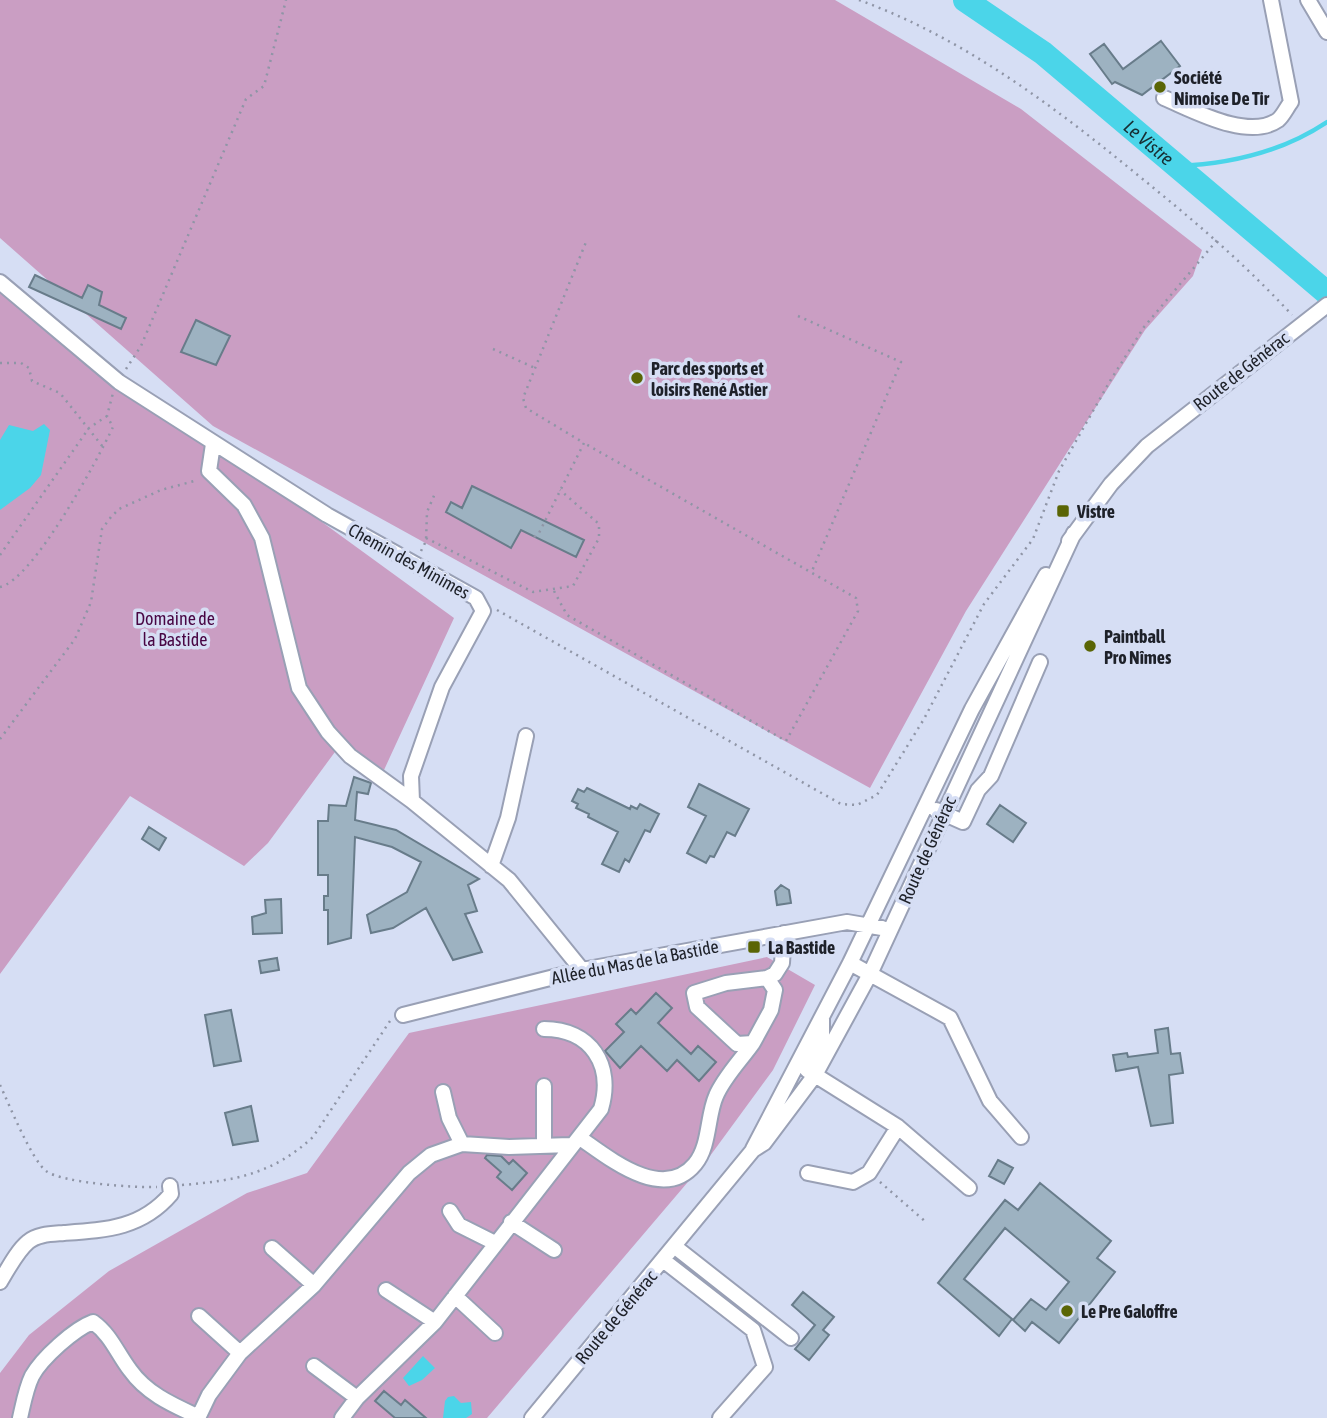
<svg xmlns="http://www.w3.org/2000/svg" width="1327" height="1418" viewBox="0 0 1327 1418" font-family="'Asap Condensed',sans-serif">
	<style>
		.green { fill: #ca9ec3 }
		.water { fill: #4bd5e9 }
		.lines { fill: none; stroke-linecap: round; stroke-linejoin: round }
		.stream { stroke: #4bd5e9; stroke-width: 4.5 }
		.river { stroke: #4bd5e9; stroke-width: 24 }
		.building { fill: #9db2c1; stroke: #687c8a; stroke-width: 2 }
		.minor-casing { stroke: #99a0b5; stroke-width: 18 }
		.path { stroke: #8f95a6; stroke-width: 2.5; stroke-dasharray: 2 5; stroke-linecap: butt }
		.minor { stroke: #fff; stroke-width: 14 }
		.poi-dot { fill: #5a6505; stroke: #d6def4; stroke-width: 2.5 }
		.labels { text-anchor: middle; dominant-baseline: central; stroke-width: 7; stroke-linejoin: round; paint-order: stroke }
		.poi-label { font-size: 18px; font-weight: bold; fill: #1e2129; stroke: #d6def4; text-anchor: start }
		.street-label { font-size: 18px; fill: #1e2129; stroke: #d6def4 }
		.park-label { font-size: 18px; fill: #480644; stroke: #d6def4 }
		.water-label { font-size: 19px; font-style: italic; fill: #172e32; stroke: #d6def4 }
	</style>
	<rect width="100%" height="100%" fill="#d6def4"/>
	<path class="green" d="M0 0H835L1021 109 1202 250 1193 276 1145 330 966 611 870 788 213 426 0 238Z
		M0 288 454 618 384 770 343 741 268 843 244 866 130 796 0 974Z
		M767 957 815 985 773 1070 710 1156 487 1418H0V1373L29 1335 109 1271 247 1193 307 1173 409 1033Z"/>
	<path class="water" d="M44 424 50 430 41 475 30 488 0 510V440L9 425 33 431Z
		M423 1356 435 1368 422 1380 409 1386 403 1378Z
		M454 1396 461 1403 471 1402 472 1414 466 1418H443L445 1401 448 1397Z"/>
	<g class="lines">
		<path class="stream" d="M1177 166C1231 164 1282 152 1327 122"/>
		<path class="river" id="s1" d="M965 0 1043 53 1327 293"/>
	</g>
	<path class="building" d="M1161 41 1180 66 1142 95 1115 82 1112 84 1090 54 1104 44 1123 69Z
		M35 275 82 298 88 285 102 292 99 305 126 318 121 329 29 287Z
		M196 320 230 336 216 365 181 352Z
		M472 486 584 540 576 557 521 530 511 548 446 512 451 502 462 508Z
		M354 777 371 783 368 794 357 792 355 820 396 830 479 879 468 885 477 911 465 914 482 952 453 960 426 908 393 928 371 933 367 915 407 892 421 862 392 847 355 837 351 938 328 944V910H324V896H328V875H318V821H328L329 805 346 806Z
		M699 784 749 809 735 836 727 832 714 857 710 856 706 863 687 853 706 816 688 807Z
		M587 788 630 809 631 806 637 809 640 804 659 814 650 832 645 830 629 862 625 859 619 872 602 864 618 832 588 817 589 814 576 808 578 804 572 801 578 789 584 792Z
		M1000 805 1026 823 1013 842 987 824Z
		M149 827 166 838 159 850 142 839Z
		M781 885 789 890 791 903 777 905 775 891Z
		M281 899 282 933 253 934 252 917 266 913 265 900Z
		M277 958 279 970 261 973 259 961Z
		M656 993 672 1008 658 1023 691 1054 698 1046 716 1062 699 1081 677 1060 667 1071 641 1046 620 1068 605 1051 624 1032 616 1024 631 1009 636 1014Z
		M231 1010 241 1061 214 1066 205 1015Z
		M1168 1028 1171 1054 1180 1053 1183 1073 1169 1075 1173 1123 1151 1126 1138 1067 1116 1071 1113 1055 1127 1053 1128 1057 1158 1053 1155 1030Z
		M251 1106 258 1141 233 1145 225 1113Z
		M487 1155 501 1156 509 1164 513 1160 527 1173 512 1190 497 1177 501 1172 485 1158Z
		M998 1160 1013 1168 1004 1184 989 1176Z
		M1040 1183 1111 1241 1097 1258 1115 1272 1059 1343 1032 1322 1025 1331 1013 1320 1031 1299 1046 1310 1069 1282 1005 1228 964 1279 1012 1319 999 1336 938 1283 1005 1200 1018 1210Z
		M803 1292 834 1317 823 1330 829 1335 809 1360 795 1349 815 1325 792 1305Z
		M384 1391 401 1405 405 1400 426 1418H395L375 1401Z"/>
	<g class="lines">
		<defs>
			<path id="minor" d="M1308 0 1327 32
				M1164 98C1193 110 1248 141 1278 120 1283 116 1287 107 1291 102L1271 0
				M0 282 119 382 327 515 476 598 483 611 442 687 411 776 412 801 509 880 582 970
				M213 444 209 471 244 505 262 538 299 688 328 732 350 756 412 801
				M1069 541 1111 484 1147 446 1327 305
				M936 810 963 822 978 790 991 776 1040 662
				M491 866 508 818 526 736
				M850 963 950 1018 990 1101 1021 1137
				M767 978 775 990 771 1010 753 1043 737 1044 697 1007 694 993 726 983 767 978 775 974 782 963 784 933
				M403 1015 582 970 847 922 882 928
				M822 1019V1038L807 1070 898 1127 969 1188
				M544 1086V1146
				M443 1092 449 1118 462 1144
				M580 1138C609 1158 663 1203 695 1164 710 1146 707 1116 716 1096 724 1077 741 1060 753 1043
				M753 1149 850 963 972 709 1046 575
				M808 1173 853 1182 869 1173 898 1127
				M450 1211 459 1225 495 1243
				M511 1222 554 1250
				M674 1246 791 1338
				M272 1248 314 1285
				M663 1260 753 1330 765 1367 720 1418
				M0 1282C8 1269 17 1251 28 1242 37 1234 52 1234 64 1233 107 1230 142 1228 171 1194L170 1186
				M386 1290 435 1322
				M455 1296 495 1333
				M199 1316 240 1353
				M314 1366 357 1398
				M20 1418C23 1405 26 1388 32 1376 42 1358 74 1329 93 1322 111 1335 117 1353 130 1370 147 1394 173 1405 199 1417
				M198 1418 209 1395 240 1353 314 1285 409 1173 431 1155 462 1144 509 1147 570 1145
				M342 1418 357 1398 435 1322 601 1109C614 1065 591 1029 544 1029
				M532 1418 753 1150 764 1143 815 1075 870 974 1074 533"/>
		</defs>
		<use href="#minor" class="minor-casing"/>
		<path class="path" d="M859 0C961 37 1051 104 1134 172 1192 219 1241 260 1292 315
			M798 316 901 362 812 571
			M493 349 535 368
			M0 363H21L29 368 32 381 60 393 103 447
			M126 369 141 346 246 99 264 86 286 0
			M534 537 539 533 584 443 526 408 523 398 586 242
			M426 538 533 592 573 586 599 538V524L560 490
			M421 551 426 541 427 512 436 491
			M0 555 89 428 107 416
			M0 587C33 580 98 459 113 427L107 416 113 393
			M554 591 567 615 786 741 858 611 856 598 584 443
			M497 610 841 804 857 805 877 795 924 719 984 604 1033 539 1059 471 1110 381 1144 327 1218 239
			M0 739 75 639 91 602 102 529 111 517 119 509 161 490 198 480
			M0 1085C9 1104 31 1159 46 1171 62 1183 136 1188 157 1187
			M880 1182 927 1223
			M182 1185C234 1181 273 1174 313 1137L390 1021"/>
		<use href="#minor" class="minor"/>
	</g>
	<g class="poi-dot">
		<circle cx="1160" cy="87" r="7"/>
		<circle cx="637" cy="378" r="7"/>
		<rect x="1056" y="504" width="14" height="14" rx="3.5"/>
		<circle cx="1090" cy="646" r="7"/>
		<rect x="747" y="940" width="14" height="14" rx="3.5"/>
		<circle cx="1067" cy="1311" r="7"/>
	</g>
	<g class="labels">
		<g class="poi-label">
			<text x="1174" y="77">Société<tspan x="1174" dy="21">Nimoise De Tir</tspan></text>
			<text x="651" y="368">Parc des sports et<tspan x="651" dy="21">loisirs René Astier</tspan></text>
			<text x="1077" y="511">Vistre</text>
			<text x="1104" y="636">Paintball<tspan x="1104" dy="21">Pro Nîmes</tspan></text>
			<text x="768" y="947">La Bastide</text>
			<text x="1081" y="1311">Le Pre Galoffre</text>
		</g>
		<g class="street-label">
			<text transform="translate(1241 371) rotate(-38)">Route de Générac</text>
			<text transform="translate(409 561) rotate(29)">Chemin des Minimes</text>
			<text transform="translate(927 850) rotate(-66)">Route de Générac</text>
			<text transform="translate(635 962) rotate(-11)">Allée du Mas de la Bastide</text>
			<text transform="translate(616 1317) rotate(-50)">Route de Générac</text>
		</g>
		<g class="park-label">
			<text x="175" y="618">Domaine de<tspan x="175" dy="21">la Bastide</tspan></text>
		</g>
		<g class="water-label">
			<text stroke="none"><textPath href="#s1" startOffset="233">Le Vistre</textPath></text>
		</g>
	</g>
</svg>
